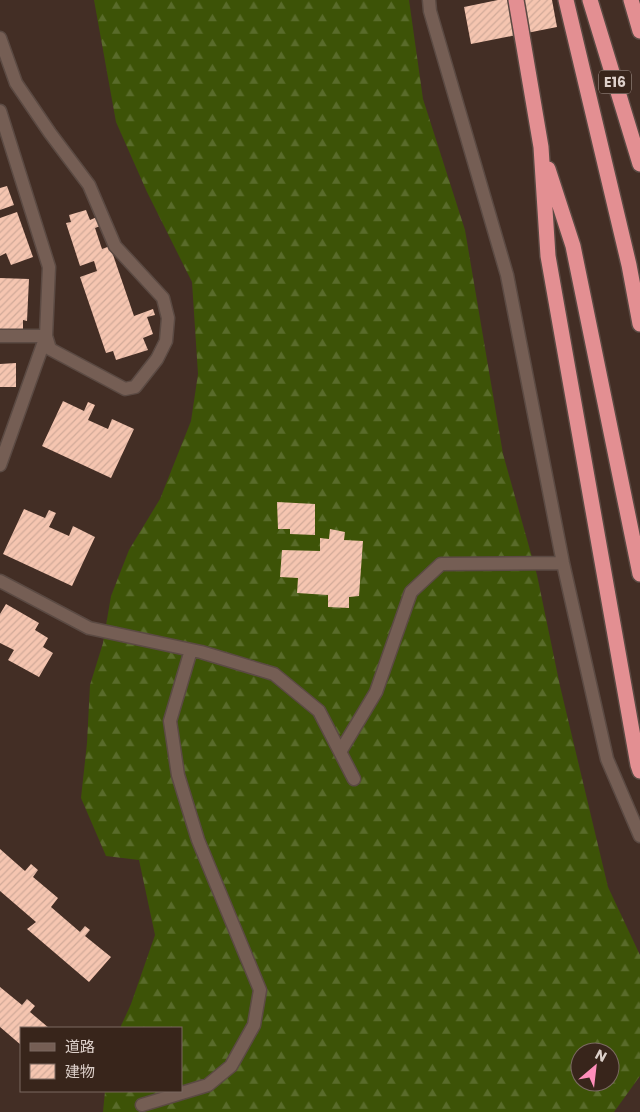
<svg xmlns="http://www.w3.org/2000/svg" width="640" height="1112" viewBox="0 0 640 1112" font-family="Poppins,'Noto Sans JP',sans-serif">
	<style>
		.forest { fill: url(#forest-firs); fill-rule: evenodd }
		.building { fill: url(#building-hatch) }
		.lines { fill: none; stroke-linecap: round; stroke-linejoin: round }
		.minor-casing { stroke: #5b4a43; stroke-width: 15 }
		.highway-casing { stroke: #5b4a43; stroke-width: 18 }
		.minor { stroke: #755e54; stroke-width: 12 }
		.highway { stroke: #e38f92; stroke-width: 15 }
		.labels { text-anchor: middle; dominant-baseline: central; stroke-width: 5; stroke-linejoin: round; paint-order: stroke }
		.shield { fill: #38251b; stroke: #ac9d96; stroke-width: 1 }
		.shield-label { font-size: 14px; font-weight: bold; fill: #ddd0ca }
	</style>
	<defs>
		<pattern id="forest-firs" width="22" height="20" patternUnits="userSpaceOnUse" patternTransform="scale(1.25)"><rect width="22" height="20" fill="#3d5307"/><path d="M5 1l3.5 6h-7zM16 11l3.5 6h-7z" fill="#596b2a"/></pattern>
		<pattern id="building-hatch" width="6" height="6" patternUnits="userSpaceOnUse" patternTransform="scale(1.25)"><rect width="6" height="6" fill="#f5c5b0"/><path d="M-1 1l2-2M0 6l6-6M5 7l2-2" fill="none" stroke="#d1aa99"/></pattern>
	</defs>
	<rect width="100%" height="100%" fill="#432e25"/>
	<path class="forest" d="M94 0H409L423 99 465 230 503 454 537 575 560 686 608 887 640 955V1076L614 1112H103L105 1091H181V1028H120L131 1004 155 935 139 860 106 856 81 798 87 743 90 685 103 643 111 596 129 550 160 499 191 421 198 374 192 282 147 192 116 122ZM580 1052H610V1082H580Z"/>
	<path class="building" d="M498 0H552L557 27 471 44 464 7Z
		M7 186 14 205 0 210V188Z
		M86 210 90 220 97 217 100 226 95 228 102 249 110 246 134 316 153 309 155 315 147 317 153 334 143 338 148 350 116 360 113 351 106 353 80 277 97 271 94 261 80 266 66 223 71 222 69 215Z
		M17 212 33 257 11 265 6 253 0 256V218Z
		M0 278 29 279 27 321 23 320V332L0 331Z
		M16 363V387H0V364Z
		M63 401 84 411 88 402 95 405 88 420 108 429 112 419 134 429 111 478 42 446Z
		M277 502 315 504V535L290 534V529H278Z
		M24 509 45 518 49 510 56 513 49 527 69 536 73 526 95 537 72 586 3 554Z
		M330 529 345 532 344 540 363 541 359 596 349 597V608L328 607V595L297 593 298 578 280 577 282 550 320 551V538L329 539Z
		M6 604 39 623 35 630 48 638 43 647 53 653 39 677 8 660 14 650 0 643V614Z
		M0 849 25 871 31 864 38 870 33 877 58 898 51 907 80 932 85 926 90 930 85 936 111 957 89 982 27 929 36 922 0 891Z
		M0 987 22 1005 27 999 35 1006 30 1012 49 1028H21V1045L0 1027Z"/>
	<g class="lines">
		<defs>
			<path id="minor" d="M429 0 430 11 507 275 563 563 607 759 640 836
				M0 38 16 83 50 133 89 185 115 246 163 298 168 318 166 341 157 359 135 387 125 389 50 349 46 336 49 267 0 111
				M0 336H46L0 465
				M0 581 89 628 201 652 274 674 319 711 354 779
				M340 752 376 692 411 592 441 564 563 563
				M142 1105 208 1085 231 1066 254 1025 260 990 198 840 178 775 170 721 191 650"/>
			<path id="highway" d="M516 0 541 147 548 256 638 765 640 771
				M566 0 629 265 640 324
				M590 0 640 164
				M631 0 640 31
				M548 169 573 246 640 574"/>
		</defs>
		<use href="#minor" class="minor-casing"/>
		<use href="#highway" class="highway-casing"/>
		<use href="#minor" class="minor"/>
		<use href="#highway" class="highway"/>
	</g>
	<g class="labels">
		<rect class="shield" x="599" y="70.5" width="32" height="23" rx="4"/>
		<g class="shield-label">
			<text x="615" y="82">E16</text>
		</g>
	</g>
	<rect x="20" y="1027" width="162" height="65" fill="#38251b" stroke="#7a6961"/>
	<rect x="30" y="1043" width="25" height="8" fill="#755e54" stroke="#7a6961"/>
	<text x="65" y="1052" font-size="15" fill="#ddd0ca">道路</text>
	<rect x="30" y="1064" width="25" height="15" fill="url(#building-hatch)" stroke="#7a6961"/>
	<text x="65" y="1077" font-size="15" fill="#ddd0ca">建物</text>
	<g transform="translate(595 1067) rotate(28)"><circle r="24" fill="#38251b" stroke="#7a6961"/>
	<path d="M0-4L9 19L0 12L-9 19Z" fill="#ff8eba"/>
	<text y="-8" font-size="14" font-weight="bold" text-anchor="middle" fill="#ddd0ca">N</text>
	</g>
</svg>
